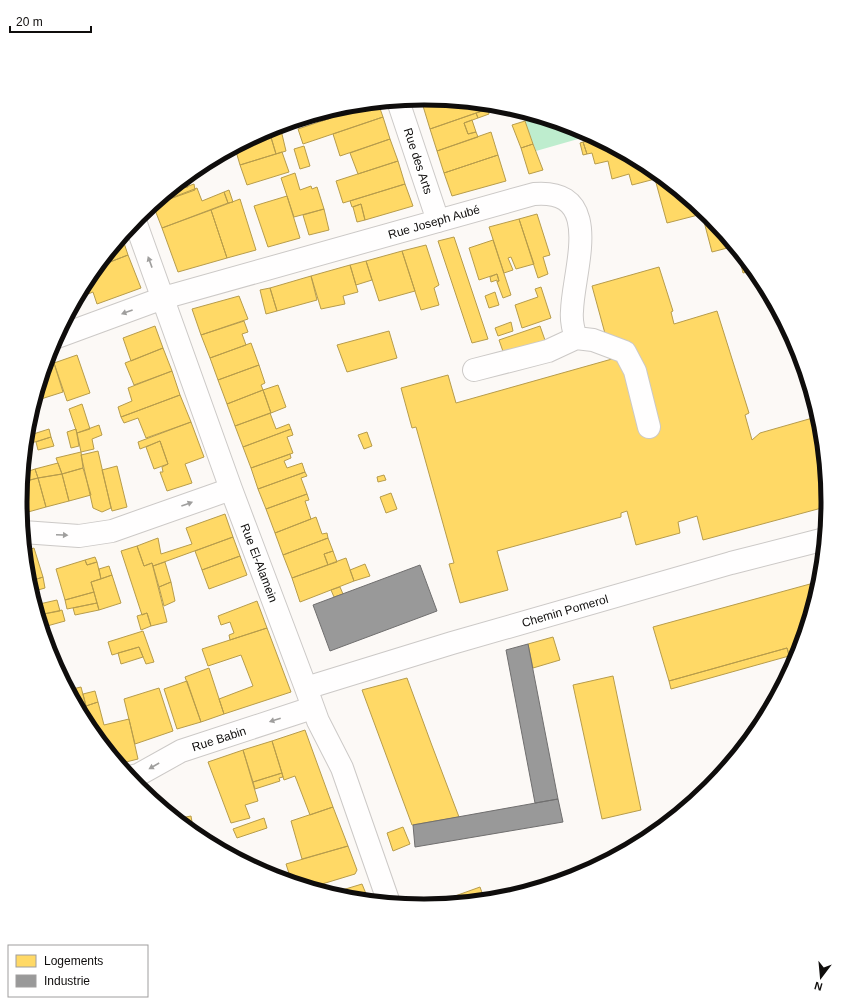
<svg xmlns="http://www.w3.org/2000/svg" width="849" height="1005" viewBox="0 0 849 1005" font-family="Helvetica,sans-serif">
	<style>
		.green { fill: #beedce }
		.homes { fill: #ffd966; stroke: #b79c4b }
		.industry { fill: #999; stroke: #706f6f }
		.lines { fill: none; stroke-linecap: round; stroke-linejoin: round }
		.minor-casing { stroke: #ccc9c7; stroke-width: 24 }
		.minor { stroke: #fffefe; stroke-width: 22 }
		.oneway { fill: #9f9e9d }
		.labels { text-anchor: middle; dominant-baseline: central; stroke-width: 4; stroke-linejoin: round; paint-order: stroke }
		.street-label { font-size: 12px; fill: #0f0d0c; stroke: #fff }
		.rim { fill: none; stroke: #0f0d0c; stroke-width: 5 }
	</style>
	<rect width="100%" height="100%" fill="#fcf9f6"/>
	<path class="green" d="M521 111 574 127 578 139 536 151Z"/>
	<path class="homes" d="M420 98H425L442 100 423 106Z
		M442 100 473 103 474 107 482 104H486L488 109 430 129 423 106Z
		M378 103 383 117 303 144 298 129 331 118 328 111 340 108 341 112 345 110 343 106H346Z
		M343 106 345 110 341 112 340 108Z
		M488 109 489 114 478 118 476 113Z
		M328 111 331 118 322 121 320 114Z
		M476 113 478 118 464 123 468 134 476 132 478 137 437 151 430 129Z
		M383 117 390 139 340 156 333 134Z
		M472 120 476 132 468 134 464 123Z
		M295 121 297 126 291 127 290 123Z
		M525 121 533 144 521 148 512 125Z
		M268 130 270 134 251 139Z
		M281 130 286 151 276 154 270 134Z
		M491 132 498 155 444 173 437 151Z
		M586 133 649 166 711 217 735 246 712 252 702 214 667 223 655 179 632 185 629 174 612 179 608 161 595 164 592 153 587 154 583 142 589 141Z
		M270 134 276 154 240 165 235 148 251 139Z
		M390 139 398 161 358 174 350 153Z
		M583 142 587 154 583 155 580 143Z
		M533 144 543 170 529 174 521 148Z
		M304 146 310 166 300 169 294 149Z
		M282 152 289 172 247 185 240 165Z
		M498 155 506 181 452 196 444 173Z
		M398 161 405 184 343 203 336 181Z
		M295 173 300 190 311 186 312 189 317 187 324 209 294 217 281 178Z
		M187 176 189 182 187 183 188 187 183 188 181 181Z
		M181 181 183 188 194 184 195 190 153 205Z
		M405 184 413 206 365 220 361 204 352 207 350 201Z
		M197 188 202 201 224 192 228 203 162 228 153 205Z
		M229 190 233 202 228 203 224 192Z
		M287 196 300 238 268 247 254 206Z
		M240 199 256 250 227 258 211 210Z
		M361 204 365 220 357 222 353 207Z
		M324 209 329 230 309 235 303 215Z
		M211 210 227 258 178 272 162 228Z
		M537 214 550 255 543 257 548 274 538 278 519 219Z
		M519 219 534 264 516 269 511 257 508 258 513 270 504 273 489 227Z
		M122 237 128 255 97 267Z
		M454 237 488 339 472 343 438 241Z
		M493 240 511 295 503 298 497 282 499 281 497 274 479 280 469 248Z
		M426 245 439 285 434 288 439 305 421 310 402 251Z
		M737 248 755 270 743 273Z
		M402 251 415 291 379 301 366 261Z
		M128 255 141 288 97 304 93 292 88 294 84 285 88 278 97 267Z
		M366 261 372 280 356 285 350 265Z
		M350 265 358 292 343 296 345 304 321 309 311 276Z
		M659 267 673 311 671 312 674 324 717 311 749 413 745 415 752 440 760 433 816 417 805 376 807 375 821 424 829 506 703 540 697 516 678 522 680 533 636 545 627 511 621 513V517L497 551 508 590 460 603 449 564 454 563 416 427 412 428 401 388 448 375 456 403 612 359 592 286Z
		M497 274 499 281 497 282V280L491 282 490 277Z
		M311 276 317 300 277 311 270 288Z
		M541 287 551 318 522 328 515 305 538 297 535 289Z
		M270 288 277 311 266 314 260 290Z
		M495 292 499 305 489 308 485 296Z
		M239 296 248 319 201 335 192 309Z
		M244 321 248 332 242 334 246 345 210 358 201 335Z
		M511 322 513 331 498 336 495 328Z
		M155 326 163 348 131 361 123 338Z
		M540 326 546 343 505 357 499 340Z
		M389 331 397 358 347 372 337 345Z
		M251 343 259 365 218 380 210 358Z
		M163 348 172 371 134 385 125 363Z
		M77 355 90 393 67 401 54 363Z
		M54 363 63 392 41 399 38 391 45 366Z
		M259 365 265 383 261 385 263 390 227 404 218 380Z
		M172 371 180 395 121 417 118 407 132 401 128 388Z
		M278 385 286 407 271 413 263 390Z
		M263 390 271 413 235 426 227 404Z
		M38 391 41 399 35 401Z
		M180 395 191 422 146 438 138 418 124 423 121 417Z
		M82 404 90 429 77 433 69 409Z
		M270 413 276 429 289 424 291 429 243 447 235 426Z
		M191 422 204 457 185 464 192 483 167 491 160 472H163L162 467 168 464 160 441 140 449 138 442Z
		M99 425 102 435 92 439 94 449 81 452 77 433Z
		M49 429 51 437 28 444 27 436Z
		M76 429 79 446 71 448 67 432Z
		M291 429 293 435 287 437 293 453 251 468 243 447Z
		M367 432 372 446 364 449 358 435Z
		M51 437 54 446 38 450 36 442Z
		M160 441 168 464 154 469 146 447Z
		M98 451 111 508 102 512 93 508 81 455Z
		M81 452 83 468 62 474 56 458Z
		M290 454 291 458 284 461 287 468 302 463 305 472 258 489 251 468Z
		M58 463 62 474 38 478 35 469Z
		M117 466 127 507 112 511 102 470Z
		M83 468 91 495 69 501 62 474Z
		M35 469 38 478 22 482 23 473Z
		M305 472 307 476 301 478 307 494 266 509 258 489Z
		M62 474 69 501 46 507 38 478Z
		M384 475 386 480 378 482 377 477Z
		M38 478 46 507 21 514 20 502 22 482Z
		M391 493 397 509 386 513 380 497Z
		M307 494 309 500 305 501 311 519 275 533 266 509Z
		M225 514 233 537 153 566 152 563 144 566 137 546 158 538 161 554 192 544 186 528Z
		M316 517 322 534 327 533 328 538 283 555 275 533Z
		M233 537 240 556 202 570 195 551Z
		M328 538 333 551 324 554 328 565 292 578 283 555Z
		M137 546 144 566 152 563 167 622 151 626 147 613 142 615 121 551Z
		M34 548 43 577 28 582 25 551Z
		M333 551 337 562 328 565 324 554Z
		M240 556 247 575 209 589 202 570Z
		M95 557 97 562 87 565 85 560Z
		M346 558 354 581 300 602 292 578Z
		M85 560 87 565 97 562 101 579 91 582 94 592 65 600 56 569Z
		M165 562 171 582 159 587 153 566Z
		M365 564 370 576 354 581 350 570Z
		M109 566 112 575 101 579 99 569Z
		M112 575 121 603 99 610 91 582Z
		M43 577 45 588 31 592 28 582Z
		M821 581 798 658 795 663 792 664 787 648 669 681 653 627Z
		M171 582 175 601 164 606 159 587Z
		M340 587 343 594 334 597 331 590Z
		M94 592 97 603 67 609 65 600Z
		M57 600 60 611 38 615 35 605Z
		M257 601 267 628 230 640 229 635 234 633 230 622 221 625 218 616Z
		M97 603 99 610 75 615 73 608Z
		M62 610 65 621 47 626 44 614Z
		M147 613 151 626 141 630 137 616Z
		M267 628 291 692 224 714 219 699 253 686 241 655 208 666 202 649Z
		M143 631 154 662 146 664 139 647 112 655 108 642Z
		M553 637 560 660 533 668 528 644Z
		M139 647 143 657 121 664 118 653Z
		M787 648 789 656 671 689 669 681Z
		M209 668 224 714 201 722 185 677Z
		M613 676 641 810 602 819 573 685Z
		M407 678 431 743 459 817 412 825 362 690Z
		M187 681 201 722 177 729 164 689Z
		M81 687 86 706 92 732 88 727 68 690Z
		M159 688 173 731 135 744 124 699Z
		M95 691 98 702 86 706 83 694Z
		M98 702 104 725 129 719 138 759 118 764 92 732 86 706Z
		M305 730 333 807 310 815 295 776 284 780 272 741Z
		M272 741 282 773 253 782 243 750Z
		M243 750 258 801 245 805 250 818 231 823 208 762Z
		M282 773 283 777 279 778 280 781 255 789 253 782Z
		M333 807 348 846 302 859 291 821Z
		M191 816 194 834 175 819Z
		M264 818 267 828 237 838 233 829Z
		M403 827 410 844 393 851 387 833Z
		M348 846 357 870 355 874 309 888 292 883 286 864Z
		M362 884 369 901 345 899 329 894Z
		M480 887 485 901 446 905 444 900Z"/>
	<path class="industry" d="M420 565 437 611 330 651 313 605Z
		M528 644 558 799 535 803 506 650Z
		M558 799 563 822 415 847 413 825Z"/>
	<g class="lines">
		<defs>
			<path id="minor" d="M398 101 438 221
				M135 221 231 489 306 688 318 721 342 768 389 903
				M57 337 163 298 534 194C606 188 573 270 572 311 571 321 573 329 576 338
				M474 370 548 351 576 338 593 340 625 352 635 371 649 427
				M23 532 79 536 112 531 231 489
				M306 688 452 643 731 563 825 539
				M129 777 138 775 181 751 312 708"/>
		</defs>
		<use href="#minor" class="minor-casing"/>
		<use href="#minor" class="minor"/>
	</g>
	<defs><path id="oneway-solid" d="M-6-.8H1V-3.2L6.5 0L1 3.2V.8H-6Z"/></defs>
	<g class="oneway">
		<use href="#oneway-solid" transform="translate(150 262) rotate(-110)"/>
		<use href="#oneway-solid" transform="translate(127 312) rotate(160)"/>
		<use href="#oneway-solid" transform="translate(187 504) rotate(-20)"/>
		<use href="#oneway-solid" transform="translate(62 535) rotate(3)"/>
		<use href="#oneway-solid" transform="translate(275 720) rotate(162)"/>
		<use href="#oneway-solid" transform="translate(154 766) rotate(150)"/>
	</g>
	<g class="labels">
		<g class="street-label">
			<text transform="translate(418 161) rotate(72)">Rue des Arts</text>
			<text transform="translate(434 222) rotate(-16)">Rue Joseph Aubé</text>
			<text transform="translate(259 563) rotate(69)">Rue El-Alamein</text>
			<text transform="translate(565 611) rotate(-16)">Chemin Pomerol</text>
			<text transform="translate(219 739) rotate(-18)">Rue Babin</text>
		</g>
	</g>
	<path d="M0 0H849V1005H0ZM27 502a397 397 0 1 1 794 0a397 397 0 1 1-794 0Z" fill="#fff" fill-rule="evenodd"/>
	<path class="rim" d="M27 502a397 397 0 1 1 794 0a397 397 0 1 1-794 0Z"/>
	<rect x="8" y="945" width="140" height="52" fill="#ffffff" stroke="#9f9e9e"/>
	<rect x="16" y="955" width="20" height="12" fill="#ffd966" stroke="#9f9e9e"/>
	<text x="44" y="965" font-size="12" fill="#0f0d0c">Logements</text>
	<rect x="16" y="975" width="20" height="12" fill="#999999" stroke="#9f9e9e"/>
	<text x="44" y="985" font-size="12" fill="#0f0d0c">Industrie</text>
	<g transform="translate(821 977) rotate(196)" stroke="#ffffff" stroke-width="3" paint-order="stroke">
	<path d="M0-3L7 15L0 10L-7 15Z" fill="#0f0d0c"/>
	<text y="-6" font-size="11" font-weight="bold" text-anchor="middle" fill="#0f0d0c">N</text>
	</g>
	<path d="M10 26v6h81v-6" fill="none" stroke="#0f0d0c" stroke-width="2"/>
	<text x="16" y="26" font-size="12" fill="#0f0d0c" stroke="#ffffff" stroke-width="3" paint-order="stroke">20 m</text>
</svg>
